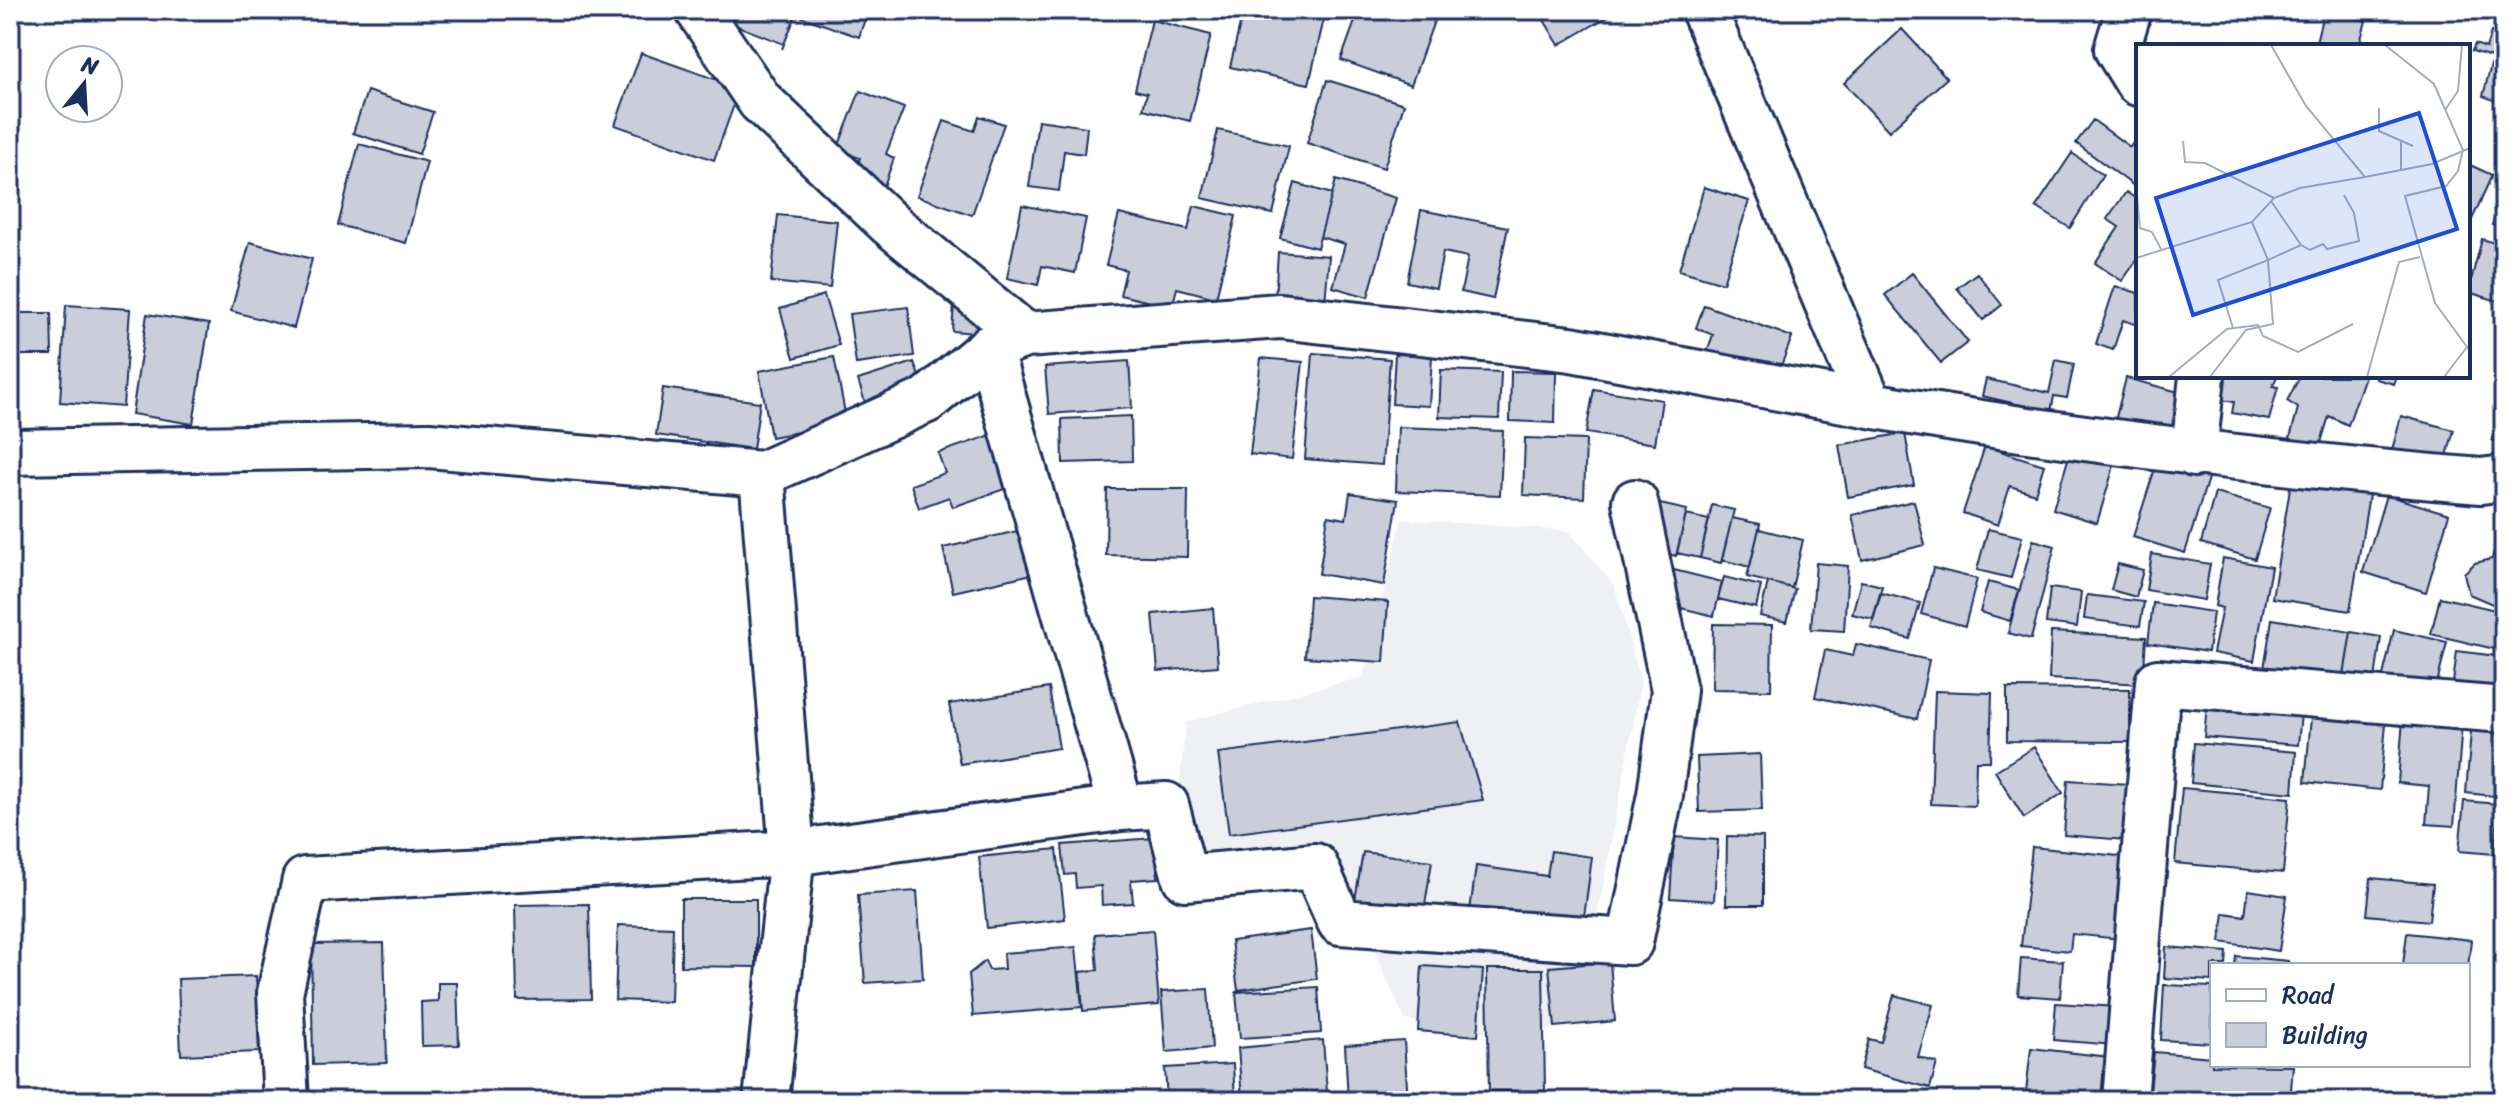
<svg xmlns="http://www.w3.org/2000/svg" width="2514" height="1111" viewBox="0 0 2514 1111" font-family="Sriracha,sans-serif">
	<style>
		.built { fill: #eff0f4 }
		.building { fill: #caceda; stroke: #1b2f5e; stroke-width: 2 }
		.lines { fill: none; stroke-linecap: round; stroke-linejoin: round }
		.minor-casing { stroke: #1b2f5e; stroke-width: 50 }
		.minor { stroke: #fff; stroke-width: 44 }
		.inset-road { fill: none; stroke: #a4acbf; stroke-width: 2 }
		.view { fill: #1d4ed8; fill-opacity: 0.15; stroke: #1d4ed8; stroke-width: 4 }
		.inset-edge { fill: none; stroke: #1b2f5e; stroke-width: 4 }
	</style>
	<rect width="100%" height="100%" fill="#fff"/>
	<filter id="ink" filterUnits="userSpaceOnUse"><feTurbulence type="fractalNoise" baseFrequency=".0125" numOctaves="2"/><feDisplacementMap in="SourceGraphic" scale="16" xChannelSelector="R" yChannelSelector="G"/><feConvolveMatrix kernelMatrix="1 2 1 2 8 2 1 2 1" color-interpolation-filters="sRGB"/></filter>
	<g filter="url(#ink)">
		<path class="built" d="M1402 519 1569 531 1615 587 1641 682 1595 928 1597 1019 1517 1036 1405 1020 1340 874 1173 851 1186 722 1363 677Z"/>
		<path class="building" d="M706 10H798L782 49 784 44 704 13Z
			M805 10H868L859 37 802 17Z
			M1215 10H1326L1309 84 1230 67 1242 16Z
			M1359 10H1438L1411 85 1341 60Z
			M1538 10H1619L1559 45Z
			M2324 10 2366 21 2359 46H2315Z
			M2340 10H2372L2370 17Z
			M1152 20 1211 35 1190 121 1143 109 1147 93 1135 90Z
			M2502 27 2504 61 2472 51 2475 44 2486 48 2491 32 2500 35Z
			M1902 29 1947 78 1889 131 1844 83Z
			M641 53 740 88 714 160 615 125Z
			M2492 61 2504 64V104L2483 96Z
			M1327 80 1404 104 1384 168 1307 143Z
			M367 91 433 112 419 154 353 133Z
			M860 91 904 108 886 154 894 158 884 186 853 174 860 158 837 150Z
			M979 116 1004 124 972 215 917 196 944 121 974 131Z
			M1038 120 1087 127 1084 154 1064 151 1059 191 1029 187Z
			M2093 120 2130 147 2138 136V189L2076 143Z
			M1218 130 1289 146 1273 214 1202 198Z
			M359 144 427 162 406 243 338 225Z
			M2072 153 2103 175 2070 228 2036 207Z
			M2468 164 2492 175 2472 220 2468 218Z
			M1336 180 1396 198 1368 297 1333 287 1345 244 1320 237Z
			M1295 183 1332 194 1317 248 1280 238Z
			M1704 187 1749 201 1723 283 1679 270Z
			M2126 192 2138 200V259L2122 281 2095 263 2119 227 2107 219Z
			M2503 196H2504V229L2492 225Z
			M1022 205 1086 218 1075 273 1042 266 1038 285 1007 278Z
			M1194 206 1236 216 1216 298 1177 288 1172 307 1120 295 1126 270 1106 265 1119 214 1188 230Z
			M1421 210 1508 227 1493 299 1461 292 1468 257 1443 252 1436 288 1407 282Z
			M778 215 837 221 830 288 771 282Z
			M2482 239 2504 246 2501 302 2468 292Z
			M250 242 312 259 294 328 231 311Z
			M1278 252 1329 256 1325 303 1275 299Z
			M1912 273 1968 342 1941 363 1885 295Z
			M1977 273 2002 305 1983 320 1957 288Z
			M2115 286 2138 293V325L2123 320 2113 350 2096 344Z
			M824 295 839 345 794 358 780 309Z
			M954 304 977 305 976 333 952 331Z
			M66 305 130 309 123 407 60 402Z
			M1704 305 1792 337 1776 379 1706 354 1713 335 1696 328Z
			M908 307 914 356 856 364 849 314Z
			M10 313H51L52 355H10Z
			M147 314 209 324 193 424 132 414Z
			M1313 353 1390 359 1382 465 1305 459Z
			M1395 354 1432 356 1429 406 1392 404Z
			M834 357 847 423 771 437 759 371Z
			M1261 358 1303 362 1292 459 1250 454Z
			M2056 360 2074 364 2067 398 2054 396 2051 412 1982 396 1986 379 2049 393Z
			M1129 361 1132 408 1049 414 1045 367Z
			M914 362 924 391 867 409 858 380Z
			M1441 370 1501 372 1499 419 1439 417Z
			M1511 371 1556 372 1555 423 1510 421Z
			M2207 376H2277L2273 386 2278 387 2269 420 2232 413 2234 402 2205 397Z
			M2300 376H2365L2348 425 2329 416 2316 459 2287 449 2298 408 2287 401Z
			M2376 376H2397L2394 384 2376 379Z
			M2126 378 2190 395 2178 442 2114 425Z
			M663 388 760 402 753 449 656 435Z
			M1594 389 1662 400 1655 444 1586 433Z
			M1131 416 1132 461 1063 463 1062 419Z
			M2401 416 2454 430 2444 467 2391 454Z
			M2499 423 2504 425V444L2492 440Z
			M1398 427 1503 431 1500 495 1396 491Z
			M1000 432 1019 484 953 507 949 497 919 508 911 485 945 473 938 453Z
			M1905 433 1914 485 1848 497 1839 445Z
			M1525 438 1586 440 1584 498 1523 495Z
			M1985 446 2044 465 2035 494 2010 486 1998 525 1963 513Z
			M2070 453 2114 466 2097 523 2053 509Z
			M2158 459 2209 475 2185 553 2133 537Z
			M2292 476 2370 489 2350 611 2272 598Z
			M1107 489H1188L1187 557 1106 555Z
			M1350 493 1398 500 1384 585 1319 574 1328 516 1346 519Z
			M2215 493 2270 508 2255 559 2201 543Z
			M2386 495 2449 514 2426 592 2363 572Z
			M1914 501 1925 545 1862 560 1852 515Z
			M1660 504 1687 510 1676 556 1649 549Z
			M1712 505 1734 510 1721 563 1700 558Z
			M1686 515 1709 520 1700 558 1677 553Z
			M1732 518 1760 524 1750 567 1722 560Z
			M1759 529 1803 540 1792 588 1747 577Z
			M1988 529 2022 537 2011 578 1977 570Z
			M1022 530 1032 574 953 592 943 548Z
			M2033 540 2055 546 2031 639 2008 633Z
			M2496 542 2504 544V609L2469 594 2464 573 2475 563 2492 559Z
			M2152 554 2210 564 2204 600 2146 590Z
			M2223 558 2271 567 2254 661 2213 653 2222 608 2215 606Z
			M1816 563 1848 566 1844 631 1811 629Z
			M2118 564 2143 570 2136 597 2111 590Z
			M1933 568 1977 579 1965 626 1921 614Z
			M1670 569 1722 582 1714 616 1661 603Z
			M1724 577 1761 586 1756 608 1718 599Z
			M1861 581 1882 586 1873 619 1852 614Z
			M1768 582 1795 589 1787 622 1760 616Z
			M1988 582 2019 590 2010 621 1980 612Z
			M2050 588 2081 592 2077 627 2046 623Z
			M1881 593 1920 603 1910 639 1871 628Z
			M2087 595 2144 602 2140 626 2084 619Z
			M1309 596 1388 602 1384 662 1305 657Z
			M2440 597 2504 612 2499 650 2431 634Z
			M2153 603 2213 612 2208 652 2148 643Z
			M1213 608 1218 666 1158 671 1153 614Z
			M2272 619 2351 632 2341 693 2262 681Z
			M1713 624 1772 625 1771 690 1712 689Z
			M2394 630 2447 642 2433 701 2380 688Z
			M2051 632 2146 637 2143 684 2049 679Z
			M2351 632 2381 637 2373 693 2342 688Z
			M1856 644 1929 660 1917 719 1815 697 1825 650 1853 656Z
			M2457 651 2504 657V706L2451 699Z
			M1049 688 1059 748 960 764 949 704Z
			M2007 688 2130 689V742L2007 741Z
			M1935 691 1992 693 1990 761H1976L1975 806 1931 804Z
			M2208 694 2302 703 2298 745 2204 737Z
			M2312 707 2387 713 2380 790 2305 782Z
			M2403 719 2462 724 2454 826 2426 824 2429 786 2398 783Z
			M2472 719 2501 722 2494 796 2466 793Z
			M1460 722 1483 800 1229 834 1218 753Z
			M2194 743 2296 752 2293 793 2191 783Z
			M2034 747 2063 793 2024 818 1995 771Z
			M1760 754 1762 810 1699 812 1697 757Z
			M2068 780 2143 785 2138 841 2064 835Z
			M2182 788 2290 798 2283 873 2175 863Z
			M2464 801 2499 804 2494 854 2459 851Z
			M1727 836 1763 837V905H1726Z
			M1674 837 1718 840 1714 901 1670 898Z
			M1154 838 1158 878 1131 880 1133 903 1102 905 1101 886 1076 888 1075 874 1065 875 1062 845Z
			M2032 847 2128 857 2120 939 2072 934 2070 951 2021 946Z
			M1057 849 1065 919 987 928 979 857Z
			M1551 851 1592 857 1583 925 1470 911 1476 866 1547 876Z
			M1363 852 1432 861 1424 911 1355 900Z
			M2371 878 2433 884 2429 921 2367 915Z
			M2248 890 2287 896 2279 951 2220 942 2224 913 2245 916Z
			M917 891 923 979 865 983 858 895Z
			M681 899H756V967L681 966Z
			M589 904 591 999 517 1000 515 905Z
			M618 925 673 927 671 1002 615 1000Z
			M1153 930 1159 1005 1083 1011 1080 972 1098 970 1095 934Z
			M1311 930 1317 979 1238 990 1231 941Z
			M2407 933 2471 940 2468 967 2403 965Z
			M384 943 387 1063 313 1065 311 944Z
			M1076 947 1082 1007 973 1016 969 974 985 961 989 970 1004 969 1003 953Z
			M2166 947 2227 952 2226 965H2212V981L2164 978Z
			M2236 956 2288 961V965H2235Z
			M2021 958 2063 961 2060 998 2018 995Z
			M1610 962 1615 1021 1555 1027 1549 967Z
			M1422 966 1483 970 1478 1036 1418 1031Z
			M1487 969H1543L1545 1091H1489Z
			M256 976 259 1052 181 1055 178 979Z
			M438 983H457L459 1045 422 1046 421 1002 438 1001Z
			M2164 985 2212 987V1043L2161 1040Z
			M1318 987 1321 1033 1240 1038 1236 992Z
			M1208 989 1212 1048 1166 1052 1161 992Z
			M1894 995 1933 1005 1918 1057 1937 1063 1930 1088 1861 1069 1869 1039 1881 1042Z
			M2056 1003 2117 1007 2115 1045 2053 1040Z
			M1323 1040 1327 1092 1242 1099 1238 1048Z
			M1404 1041 1408 1101H1348L1345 1045Z
			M2031 1048 2118 1058 2113 1101H2025Z
			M2154 1052 2212 1057V1065L2293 1066 2290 1101H2149Z
			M1233 1064 1235 1101H1167L1165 1068Z"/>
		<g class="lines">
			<defs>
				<path id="minor" d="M698 10 760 101 890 224 1025 335
					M2129 10 2117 49 2138 83
					M1870 405C2073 440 2275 464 2481 481L2504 478
					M10 452 429 445 762 474 927 400 989 348 1025 335 1280 316 1571 349 1870 405 1704 10
					M2194 454 2202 376
					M1121 808 1166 805 1185 878 1315 866 1340 922 1630 942 1660 795 1674 690 1635 502
					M286 1101 280 993 305 880 792 853 762 474
					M766 1101 792 853 1121 808 989 348
					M2125 1101 2158 682 2504 710"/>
			</defs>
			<use href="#minor" class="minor-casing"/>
			<use href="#minor" class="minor"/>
		</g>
	</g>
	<g transform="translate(2136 44)">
		<rect width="334" height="334" fill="#fff"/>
		<path class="inset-road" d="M249 1 298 40 327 106 322 127 310 142 269 152 299 259 334 307M243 64V87L277 102M309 66 322 47 326 1M47 97 49 118 69 119 138 154M265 127V98M229 133 296 120 334 104M0 141 4 184 16 188 25 205M165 201 174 206 187 200 191 205 223 197 218 169 208 151M0 214 116 178 138 154 164 144 229 133 170 62 135 1M97 284 82 236 132 216 116 178M33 333 91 285 122 281 127 292 162 308 217 280M74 333 110 286 137 280 132 216 165 201 135 157M231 333 263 218 284 213M308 333 331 303"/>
		<path class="view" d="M283 69 321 185 57 271 20 154Z"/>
		<rect width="334" height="334" class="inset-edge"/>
	</g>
	<rect width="2514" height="1111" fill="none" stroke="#fff" stroke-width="40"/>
	<rect x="20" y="20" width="2474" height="1071" fill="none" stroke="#1b2f5e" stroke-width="3" filter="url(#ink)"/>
	<rect x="2210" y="963" width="260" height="104" fill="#ffffff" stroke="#a4acbf" stroke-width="2"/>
	<rect x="2226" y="989" width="40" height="12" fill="#ffffff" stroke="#a4acbf" stroke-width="2"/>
	<text x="2282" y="1003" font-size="24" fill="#1b2f5e">Road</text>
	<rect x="2226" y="1023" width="40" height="24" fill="#caceda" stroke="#a4acbf" stroke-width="2"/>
	<text x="2282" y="1043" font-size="24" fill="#1b2f5e">Building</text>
	<g transform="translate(84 84) rotate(18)"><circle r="38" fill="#ffffff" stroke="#a4acbf" stroke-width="2"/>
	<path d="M0-6L14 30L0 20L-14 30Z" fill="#1b2f5e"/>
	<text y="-12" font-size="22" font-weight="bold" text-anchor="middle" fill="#1b2f5e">N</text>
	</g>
</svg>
